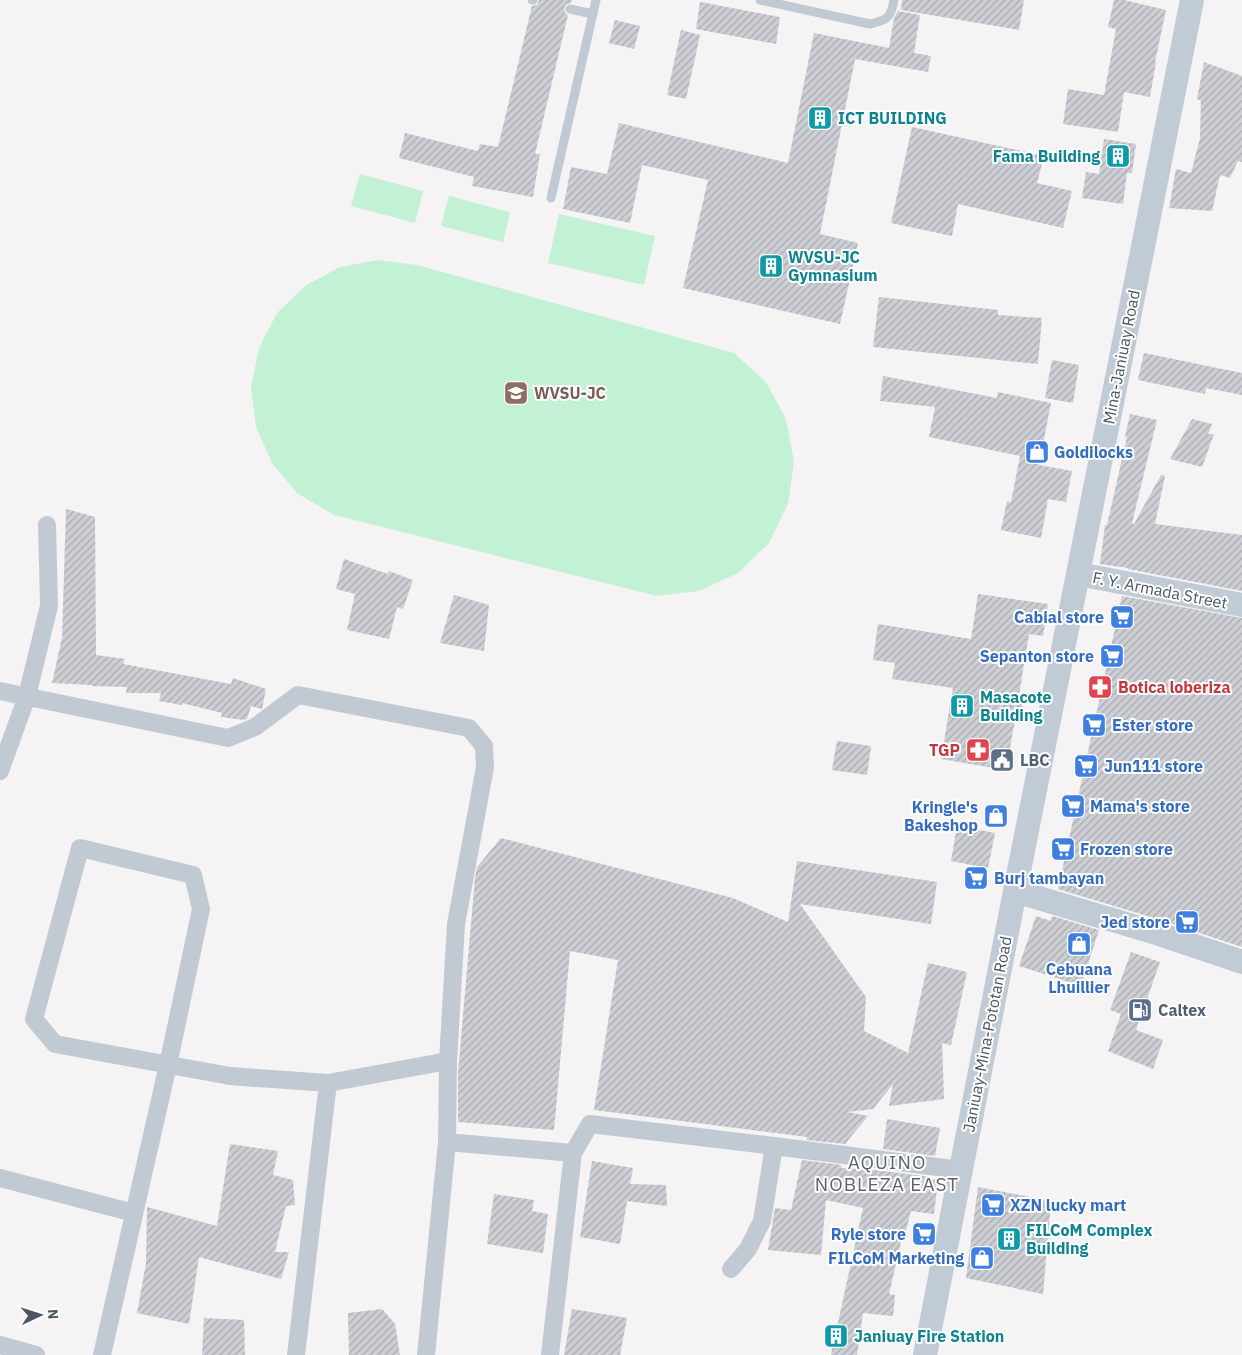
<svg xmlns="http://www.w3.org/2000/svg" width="1242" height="1355" viewBox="0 0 1242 1355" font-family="'IBM Plex Sans',sans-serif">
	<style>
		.pitch { fill: #c3f1d5 }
		.building { fill: url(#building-hatch) }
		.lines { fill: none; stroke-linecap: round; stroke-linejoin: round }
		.lane { stroke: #c1cad2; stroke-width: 9 }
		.street { stroke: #c1cad2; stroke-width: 18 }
		.secondary { stroke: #c1cbd6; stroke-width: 24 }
		.labels { text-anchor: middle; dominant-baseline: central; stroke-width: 4; stroke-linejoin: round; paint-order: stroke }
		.culture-label { font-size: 16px; font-weight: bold; fill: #0d838f; stroke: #fff; text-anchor: start }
		.street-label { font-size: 16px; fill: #4a5661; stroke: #fff }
		.education-label { font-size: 16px; font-weight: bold; fill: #785e54; stroke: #fff; text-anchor: start }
		.shop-label { font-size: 16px; font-weight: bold; fill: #366cbe; stroke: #fff; text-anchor: start }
		.health-label { font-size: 16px; font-weight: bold; fill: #be3a42; stroke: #fff; text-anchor: start }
		.service-label { font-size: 16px; font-weight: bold; fill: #4e5e75; stroke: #fff; text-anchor: start }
		.quarter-label { font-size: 19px; letter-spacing: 1px; fill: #5f6368; stroke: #fff }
	</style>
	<defs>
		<pattern id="building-hatch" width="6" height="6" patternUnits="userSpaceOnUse" patternTransform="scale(1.25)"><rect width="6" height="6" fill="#cdcfd5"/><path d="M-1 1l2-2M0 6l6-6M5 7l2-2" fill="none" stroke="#a8abb0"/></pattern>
	</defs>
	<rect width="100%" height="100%" fill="#f5f3f3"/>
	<path class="pitch" d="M360 174 423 191 415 223 351 206Z
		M449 196 510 212 503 242 441 226Z
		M559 214 655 236 644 285 548 263Z
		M378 260 417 265 734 353 766 382 786 419 794 462 788 504 769 543 738 573 699 591 657 596 334 515 297 493 272 463 256 427 251 387 259 348 277 313 305 286 340 267Z"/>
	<path class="building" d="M539 0H572L571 3 566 4 564 8 565 13 568 15 535 154H540L533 197 472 186 474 177 399 158 405 133 478 151 480 144 498 147 532 6 537 5Z
		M902 0H1024L1019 30 901 10Z
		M1114 0H1124L1166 10 1155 62H1156L1150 97 1124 92 1118 132 1063 124 1068 89 1104 95 1116 29 1108 27Z
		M700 2 780 17 776 44 696 29Z
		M898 11 920 15 914 53 931 56 928 72 855 59 820 234 858 243 840 324 683 288 708 180 642 165 630 223 563 209 571 167 607 174 619 123 788 163 814 33 889 48 894 18Z
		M615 20 640 26 634 49 609 43Z
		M681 30 700 35 686 99 667 95Z
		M1204 62 1242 76V162L1238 161 1230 178 1220 175 1212 211 1169 208 1176 169 1191 173 1200 138 1201 101 1197 99Z
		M912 127 1044 156 1037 183 1072 191 1063 228 958 204 952 236 891 223Z
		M1104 139 1136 144 1132 173H1127L1123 204 1082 198 1086 172 1099 174Z
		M879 297 998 310V315L1042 318 1038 364 873 347Z
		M1144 353 1242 373V395L1206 388 1205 394 1138 380Z
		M1052 360 1079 365 1073 403 1045 398Z
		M883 376 997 398 998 392 1051 403 1039 465 1072 471 1066 502 1048 499 1041 538 1001 530 1007 501 1011 502 1020 456 929 437 935 407 880 401Z
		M1130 414 1157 420 1132 523 1134 524 1161 475 1165 476 1155 524 1242 535V591L1128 569V568L1100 564 1105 525H1107L1127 437H1125Z
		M1192 419 1212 424 1208 434H1214L1202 467 1170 459Z
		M66 509 95 517 96 655 125 659 123 664 231 684 233 678 266 689 262 709 251 706 247 719 244 720 221 717 222 713 182 703V705L159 701 161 693H126L127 687 92 686V685L52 683 62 638Z
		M344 559 388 574 389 571 413 580 403 609 397 607 389 639 347 630 355 594 336 589Z
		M978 594 1048 604 1043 636 1029 634 1019 695 1024 696 1020 721 1015 720 1006 770 941 759 953 688 892 679 895 663 873 660 878 624 971 639Z
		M454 595 489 605 484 651 440 643Z
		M1122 596 1242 618V947L1157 919 1058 889Z
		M837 741 871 746 867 775 832 770Z
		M957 826 995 833 988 868 951 861Z
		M501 838 733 898 788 922 797 861 937 882 931 924 800 904 866 997 864 1031 908 1053 928 963 967 972 951 1045 942 1043 944 1099 889 1106 893 1084 873 1109 847 1112 868 1116 845 1144 807 1140V1137L594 1110 618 960 570 951 554 1130 458 1122V1073L475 878 477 867Z
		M1036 916 1051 921 1052 916 1099 930 1081 986 1019 966Z
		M1131 952 1160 962 1136 1030 1163 1040 1153 1069 1108 1051 1121 1014 1110 1010Z
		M887 1119 940 1128 935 1156 883 1149Z
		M230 1144 278 1151 273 1175 293 1180 295 1205 286 1206 275 1252H289L281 1279 199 1257 189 1324 137 1313 146 1263 147 1207 217 1226Z
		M802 1160 841 1165V1168L875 1170 931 1177V1179L938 1180 934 1214 911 1211 903 1242H901L889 1294 895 1295 893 1316 863 1313 857 1355H831L863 1208 826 1200 821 1255 768 1250 775 1208 791 1210Z
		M592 1161 633 1168 630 1184 666 1185 667 1206 627 1201 620 1244 580 1237Z
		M978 1187 1051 1201 1043 1294 966 1278Z
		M494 1194 534 1200 532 1211 548 1214 543 1253 487 1244Z
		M382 1309 395 1324 400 1355H349L348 1313Z
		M572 1309 627 1318 620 1355H564Z
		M204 1318 244 1320 245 1355H202Z"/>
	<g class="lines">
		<path class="lane" d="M532 0H533
			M760 0 870 24C887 20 891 18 894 0
			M570 9 593 14
			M551 198 596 0"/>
		<path class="street" d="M0 691 228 738 255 727 298 695 469 728 484 746 485 767 456 924 448 1061 447 1142 426 1355
			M0 771 27 696 49 606 47 525
			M447 1142 573 1153
			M0 1178 134 1213
			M731 1269 748 1249 762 1221 774 1146
			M0 1345 36 1355
			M102 1355 168 1065 201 909 193 875 80 848 34 1019 55 1044 230 1076 328 1083 448 1061
			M296 1355 328 1083
			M550 1355 573 1153 590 1124 774 1146 961 1170"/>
		<path class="secondary" d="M1078 574 1242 605
			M1015 891 1153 932 1242 962
			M925 1355 1015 891 1192 0"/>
	</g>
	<defs>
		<symbol id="building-square" viewBox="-11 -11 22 22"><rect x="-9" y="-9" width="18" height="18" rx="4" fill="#0f9aa8" stroke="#fff"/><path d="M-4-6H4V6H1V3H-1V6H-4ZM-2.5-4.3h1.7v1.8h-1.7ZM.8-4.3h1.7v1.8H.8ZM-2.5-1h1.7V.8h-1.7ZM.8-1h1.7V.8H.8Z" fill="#fff"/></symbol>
		<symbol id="university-square" viewBox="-11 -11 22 22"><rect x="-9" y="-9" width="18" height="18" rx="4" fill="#8d6e63" stroke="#fff"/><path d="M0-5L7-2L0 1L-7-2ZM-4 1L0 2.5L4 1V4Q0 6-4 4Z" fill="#fff"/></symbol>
		<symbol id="shop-square" viewBox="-11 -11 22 22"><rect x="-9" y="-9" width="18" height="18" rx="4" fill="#3f7fe0" stroke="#fff"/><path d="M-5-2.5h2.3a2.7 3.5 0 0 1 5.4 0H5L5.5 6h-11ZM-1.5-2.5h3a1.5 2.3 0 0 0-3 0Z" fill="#fff"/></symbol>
		<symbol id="supermarket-square" viewBox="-11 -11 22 22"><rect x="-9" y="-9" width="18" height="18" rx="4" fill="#3f7fe0" stroke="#fff"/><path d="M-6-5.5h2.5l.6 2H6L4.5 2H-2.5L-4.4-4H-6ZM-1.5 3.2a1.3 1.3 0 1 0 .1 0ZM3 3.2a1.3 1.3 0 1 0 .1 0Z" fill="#fff"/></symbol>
		<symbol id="pharmacy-square" viewBox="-11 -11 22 22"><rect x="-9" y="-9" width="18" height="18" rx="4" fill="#e0444e" stroke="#fff"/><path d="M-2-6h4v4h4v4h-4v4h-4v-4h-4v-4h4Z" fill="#fff"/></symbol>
		<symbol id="civic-square" viewBox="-11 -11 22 22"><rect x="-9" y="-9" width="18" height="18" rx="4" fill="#5c6f8a" stroke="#fff"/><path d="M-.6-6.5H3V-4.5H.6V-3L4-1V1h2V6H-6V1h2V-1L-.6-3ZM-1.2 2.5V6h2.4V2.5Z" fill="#fff"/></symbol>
		<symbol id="fuel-square" viewBox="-11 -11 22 22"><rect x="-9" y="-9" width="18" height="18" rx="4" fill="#5c6f8a" stroke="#fff"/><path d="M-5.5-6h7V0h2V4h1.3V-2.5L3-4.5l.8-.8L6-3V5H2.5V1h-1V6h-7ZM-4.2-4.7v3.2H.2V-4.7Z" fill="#fff"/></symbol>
	</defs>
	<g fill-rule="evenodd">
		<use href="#building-square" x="806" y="104" width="28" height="28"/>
		<use href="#building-square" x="1104" y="142" width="28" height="28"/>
		<use href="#building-square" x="757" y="252" width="28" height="28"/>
		<use href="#university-square" x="502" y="379" width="28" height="28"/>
		<use href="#shop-square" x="1023" y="438" width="28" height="28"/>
		<use href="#supermarket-square" x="1108" y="603" width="28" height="28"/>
		<use href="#supermarket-square" x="1098" y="642" width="28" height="28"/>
		<use href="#pharmacy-square" x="1086" y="673" width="28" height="28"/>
		<use href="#building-square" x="948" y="692" width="28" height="28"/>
		<use href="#supermarket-square" x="1080" y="711" width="28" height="28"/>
		<use href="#pharmacy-square" x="964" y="736" width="28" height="28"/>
		<use href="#civic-square" x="988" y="746" width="28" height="28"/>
		<use href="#supermarket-square" x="1072" y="752" width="28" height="28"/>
		<use href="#supermarket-square" x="1059" y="792" width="28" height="28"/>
		<use href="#shop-square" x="982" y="802" width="28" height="28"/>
		<use href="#supermarket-square" x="1049" y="835" width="28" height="28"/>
		<use href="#supermarket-square" x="962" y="864" width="28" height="28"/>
		<use href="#supermarket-square" x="1173" y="908" width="28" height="28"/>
		<use href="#shop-square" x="1065" y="930" width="28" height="28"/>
		<use href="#fuel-square" x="1126" y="996" width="28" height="28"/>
		<use href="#supermarket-square" x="979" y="1191" width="28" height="28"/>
		<use href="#supermarket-square" x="910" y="1220" width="28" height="28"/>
		<use href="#building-square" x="995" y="1225" width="28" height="28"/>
		<use href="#shop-square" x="968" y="1244" width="28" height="28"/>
		<use href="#building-square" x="822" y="1322" width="28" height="28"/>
	</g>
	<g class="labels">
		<g class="culture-label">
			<text x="838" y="118">ICT BUILDING</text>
			<text x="1100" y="156" text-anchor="end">Fama Building</text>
			<text x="788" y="257">WVSU-JC<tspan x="788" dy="18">Gymnasium</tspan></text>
			<text x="980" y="697">Masacote<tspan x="980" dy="18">Building</tspan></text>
			<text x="1026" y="1230">FILCoM Complex<tspan x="1026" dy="18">Building</tspan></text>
			<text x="854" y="1336">Janiuay Fire Station</text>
		</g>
		<g class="street-label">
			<text transform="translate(1121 357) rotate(-79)">Mina-Janiuay Road</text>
			<text transform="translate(1160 590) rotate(11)">F. Y. Armada Street</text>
			<text transform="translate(987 1034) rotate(-79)">Janiuay-Mina-Pototan Road</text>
		</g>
		<g class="education-label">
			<text x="534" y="393">WVSU-JC</text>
		</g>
		<g class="shop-label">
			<text x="1054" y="452">Goldilocks</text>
			<text x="1104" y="617" text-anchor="end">Cabial store</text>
			<text x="1094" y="656" text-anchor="end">Sepanton store</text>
			<text x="1112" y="725">Ester store</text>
			<text x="1104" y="766">Jun111 store</text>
			<text x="1090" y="806">Mama's store</text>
			<text x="978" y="807" text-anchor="end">Kringle's<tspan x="978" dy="18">Bakeshop</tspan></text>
			<text x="1080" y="849">Frozen store</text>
			<text x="994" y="878">Burj tambayan</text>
			<text x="1170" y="922" text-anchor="end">Jed store</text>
			<text x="1079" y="969" text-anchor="middle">Cebuana<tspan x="1079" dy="18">Lhuillier</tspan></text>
			<text x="1010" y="1205">XZN lucky mart</text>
			<text x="906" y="1234" text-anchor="end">Ryle store</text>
			<text x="964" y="1258" text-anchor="end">FILCoM Marketing</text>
		</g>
		<g class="health-label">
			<text x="1118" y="687">Botica loberiza</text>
			<text x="960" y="750" text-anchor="end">TGP</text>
		</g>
		<g class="service-label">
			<text x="1020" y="760">LBC</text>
			<text x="1158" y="1010">Caltex</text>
		</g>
		<g class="quarter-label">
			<text x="887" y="1162">AQUINO<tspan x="887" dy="22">NOBLEZA EAST</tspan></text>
		</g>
	</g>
	<g transform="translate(40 1315) rotate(86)" stroke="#ffffff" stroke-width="4" paint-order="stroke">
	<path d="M0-4L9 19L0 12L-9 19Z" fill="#4a5661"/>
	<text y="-8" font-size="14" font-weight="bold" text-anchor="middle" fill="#4a5661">N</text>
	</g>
</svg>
